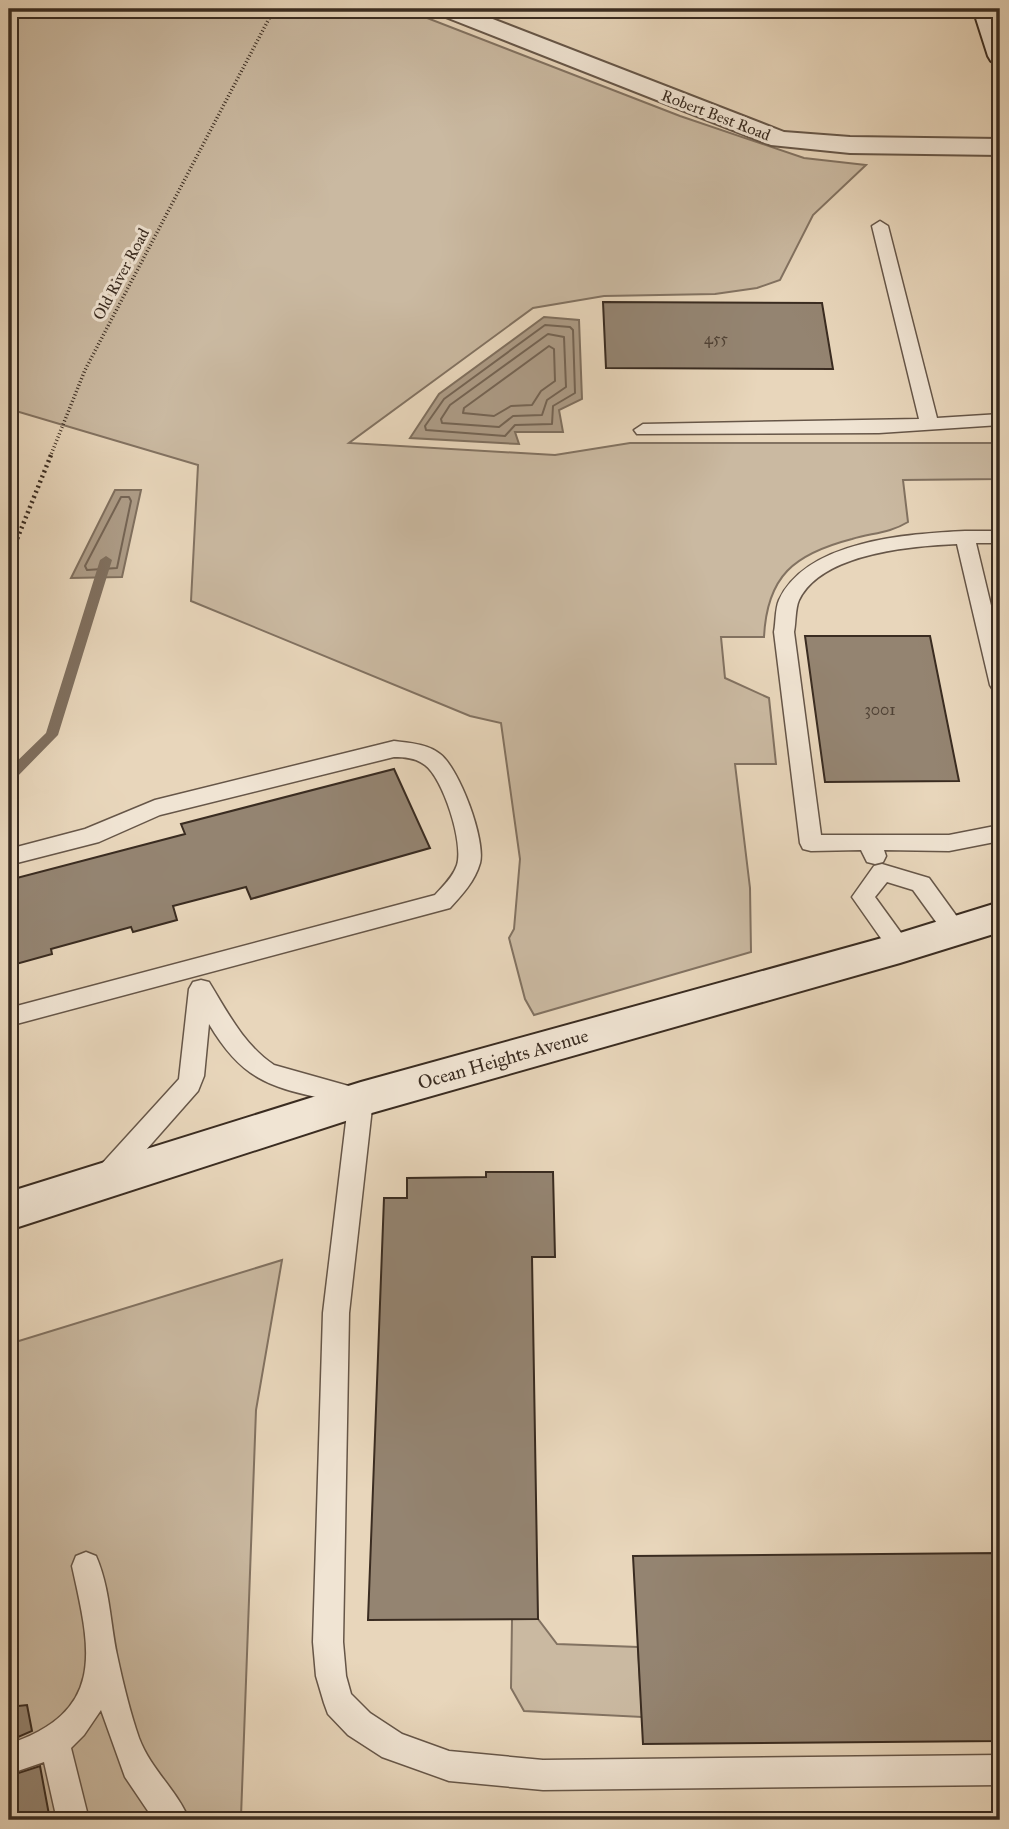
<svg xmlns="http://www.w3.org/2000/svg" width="1009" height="1829" viewBox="0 0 1009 1829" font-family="'IM FELL Great Primer',serif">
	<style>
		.green { fill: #cab9a1; stroke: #827261; stroke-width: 2 }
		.water { fill: #ad9c87; stroke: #7f6f5e; stroke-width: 2 }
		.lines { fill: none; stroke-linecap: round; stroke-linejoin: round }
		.shore { stroke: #746454; stroke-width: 2 }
		.stream { fill: #7f6f5e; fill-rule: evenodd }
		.building { fill: #948471; stroke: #3a2c21; stroke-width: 2 }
		.lane-casing { stroke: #665648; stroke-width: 3 }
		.street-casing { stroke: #665648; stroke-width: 4 }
		.secondary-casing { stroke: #3a2c21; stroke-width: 4 }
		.path-far1 { stroke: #3a2c21; stroke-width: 3.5; stroke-dasharray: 1 2.5; stroke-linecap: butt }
		.path { stroke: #3a2c21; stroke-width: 4.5; stroke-dasharray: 2 3.5; stroke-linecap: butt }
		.lane { fill: #f0e4d3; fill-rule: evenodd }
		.street { fill: #f0e4d3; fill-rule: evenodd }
		.secondary { fill: #f0e4d3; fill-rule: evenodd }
		.labels { text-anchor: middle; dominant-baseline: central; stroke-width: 6; stroke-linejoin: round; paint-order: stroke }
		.far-street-label { font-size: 16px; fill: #3a2c21; stroke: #f0e4d3 }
		.number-label { font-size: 16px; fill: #504235 }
		.street-label { font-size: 19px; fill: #3a2c21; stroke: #f0e4d3 }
	</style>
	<rect width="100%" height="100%" fill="#e8d6bb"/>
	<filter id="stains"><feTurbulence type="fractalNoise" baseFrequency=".00286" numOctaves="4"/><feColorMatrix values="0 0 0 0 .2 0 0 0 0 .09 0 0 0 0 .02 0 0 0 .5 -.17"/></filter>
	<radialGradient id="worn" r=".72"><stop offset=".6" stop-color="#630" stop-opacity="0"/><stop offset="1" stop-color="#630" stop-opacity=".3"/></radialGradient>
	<path class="green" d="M9 9H404L680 116 804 158 866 165 813 215 780 280 757 288 715 294 604 296 533 308 349 443 555 455 630 443H1000V479L903 480 908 522C890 533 872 533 852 539 794 554 767 576 764 637H721L725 678 769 698 776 764H735L750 888 751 952 534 1015 525 999 509 938 514 929 520 859 501 723 470 716 191 601 198 465 9 409Z
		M282 1260 256 1410 241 1817 298 1820H9V1344Z
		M512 1619H538L557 1644 638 1647 642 1717 524 1711 511 1688Z"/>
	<path class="water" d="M544 317 579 320 582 399 559 410 563 432H515L519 444 410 438 439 394Z
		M115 490H141L122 577 71 578Z"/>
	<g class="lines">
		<path class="shore" d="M545 325 570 327 573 330 575 393 553 406 552 424 515 425 505 436 426 430 425 426 444 399Z
			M548 334 564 337 566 387 547 400 542 415 513 416 499 427 442 423 441 419 450 405Z
			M549 346 554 349 555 381 541 391 532 405 511 406 494 416 463 413 464 408Z
			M121 497H129L131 501 117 568 87 570 85 566Z"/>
		<path class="stream" d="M106 556 112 560 58 735 14 780 9 782V769L46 733 100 560Z"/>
	</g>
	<path class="building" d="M603 302 822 303 833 369 606 368Z
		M805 636H930L959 781 825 782Z
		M394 769 430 848 251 899 246 887 173 906 177 920 133 932 131 927 51 949 52 954 9 966V880L185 834 181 824Z
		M486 1172H553L555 1257H532L538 1619 368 1620 384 1198H407V1178L486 1177Z
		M1000 1553V1741L643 1744 633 1556Z
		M27 1705 32 1731 9 1741V1707Z
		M40 1766 50 1820H9V1776Z"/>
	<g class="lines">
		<defs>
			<path id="lane" d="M880 221 888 226 937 418 1000 414V425L879 433 637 434 634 430 643 424 919 419 872 226Z
				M965 531H1000V543H976L1000 643V692L993 690 990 685 957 544C911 546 822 553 799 600 795 609 796 622 794 632L821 835H949L1000 825V841L949 851 884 850 886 856 883 862 875 864 867 862 861 850 811 851 803 849 800 843 774 632C776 622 775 609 779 600 807 540 908 534 965 531Z
				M394 741C410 743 428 744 440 754 459 768 486 840 480 863 475 881 462 895 450 908L9 1026V1008L435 895C443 886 453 877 457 865 464 843 443 778 425 765 416 758 405 757 394 757L160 815 99 842 9 865V849L85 829 155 800Z
				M882 864 929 878 963 925 966 931 963 937 955 940 947 937 913 890 887 882 875 897 912 948 908 954 900 957 892 954 852 897 874 866Z
				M201 980 209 982C228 1013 244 1045 274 1065L370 1092 373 1099 349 1313 343 1642 346 1676 351 1694 370 1713 402 1734 449 1751 543 1760 1000 1755V1785L543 1790 449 1781 382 1757 348 1735 328 1714 324 1703 316 1676 313 1642 323 1313 348 1105C280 1087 248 1090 209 1024L204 1076 198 1091 116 1184 107 1187 98 1184 94 1176 98 1168 179 1079 189 989 193 982Z
				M86 1552 96 1556C110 1588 110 1622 117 1655 123 1683 130 1712 139 1738 151 1770 178 1791 189 1820H154L125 1777 101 1710 84 1735 71 1748 89 1820H57L44 1762 9 1774V1744C108 1711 90 1648 72 1566L76 1556Z"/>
			<path id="street" d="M434 9H467L784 132 850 137 1000 139V155L850 153 771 145 438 14Z"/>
			<path id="secondary" d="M973 9H997L1000 19V63L991 61 988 56Z
				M1000 902V932L900 963 361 1116 9 1230V1192L361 1082 900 933Z"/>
		</defs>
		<use href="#lane" class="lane-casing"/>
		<use href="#street" class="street-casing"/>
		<use href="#secondary" class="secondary-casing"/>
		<path class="path-far1" d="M50 457 85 370 274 9"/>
		<path class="path" d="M9 559 51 455"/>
		<use href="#lane" class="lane"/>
		<use href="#street" class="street"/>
		<use href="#secondary" class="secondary"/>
	</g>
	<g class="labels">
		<g class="far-street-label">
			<text transform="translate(716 115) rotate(21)">Robert Best Road</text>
			<text transform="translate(121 274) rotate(-62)">Old River Road</text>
		</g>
		<g class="number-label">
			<text x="716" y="338">455</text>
			<text x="880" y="709">3001</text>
		</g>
		<g class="street-label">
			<text transform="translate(503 1059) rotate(-16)">Ocean Heights Avenue</text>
		</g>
	</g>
	<rect width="1009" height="1829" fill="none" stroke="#e8d6bb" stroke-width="35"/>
	<rect x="10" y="10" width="988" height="1808" fill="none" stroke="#3a2c21" stroke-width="3.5"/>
	<rect x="18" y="18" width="974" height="1794" fill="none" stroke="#3a2c21" stroke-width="2"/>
	<rect width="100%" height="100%" filter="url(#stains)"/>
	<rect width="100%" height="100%" fill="url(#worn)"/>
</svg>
